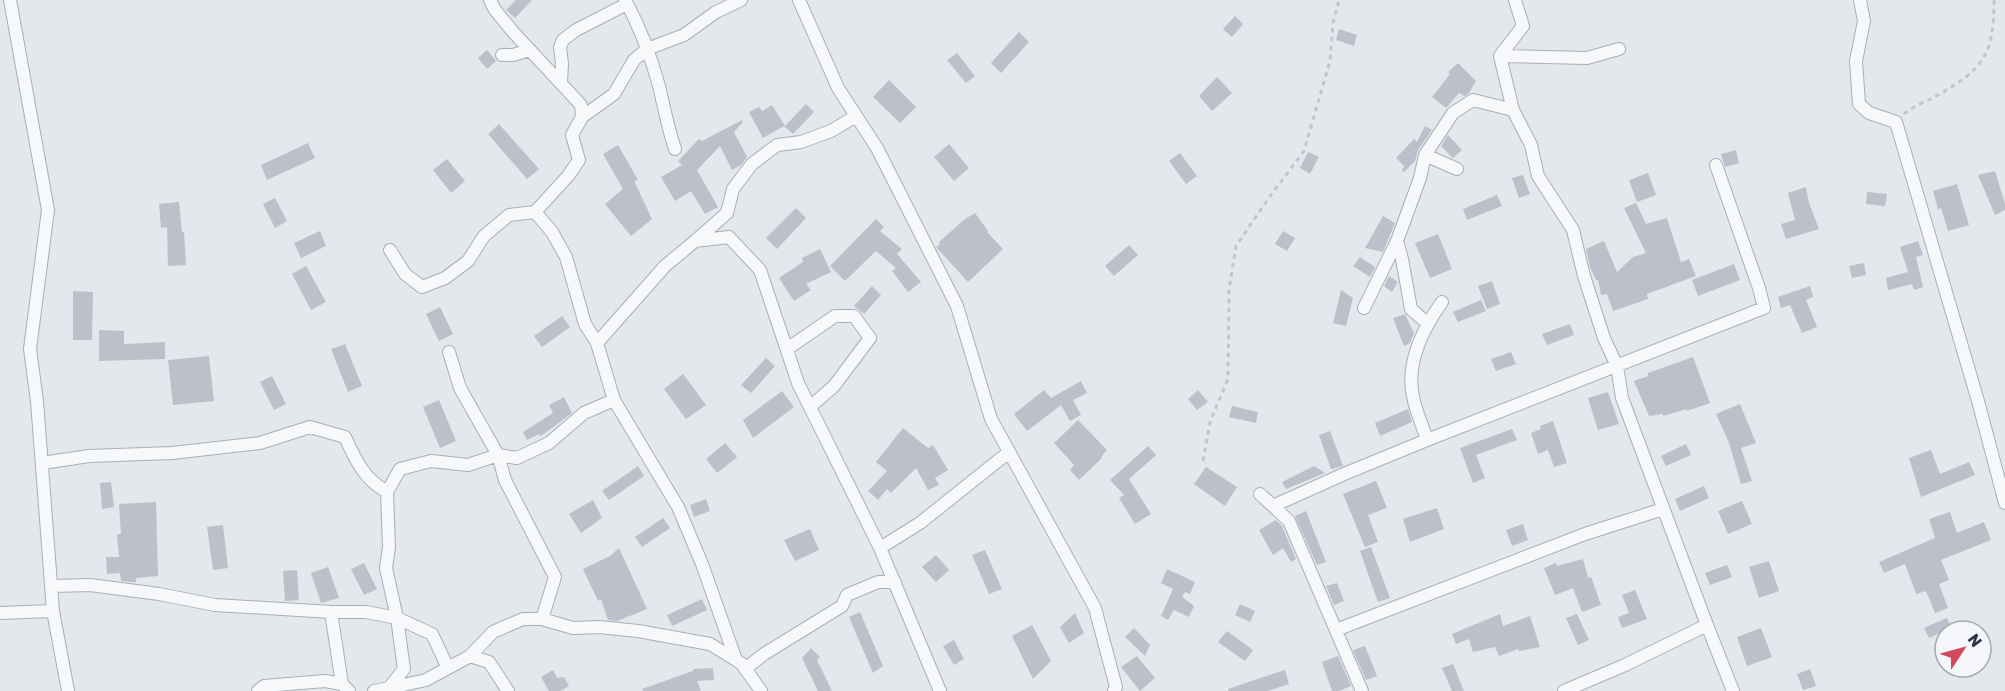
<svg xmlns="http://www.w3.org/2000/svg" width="2005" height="691" viewBox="0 0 2005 691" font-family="Rubik,sans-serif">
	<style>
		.building { fill: #bbc0ca }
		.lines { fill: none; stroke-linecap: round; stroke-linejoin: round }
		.minor-casing { stroke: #a9aeb7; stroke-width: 14 }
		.path { stroke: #c2c5cb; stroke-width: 3; stroke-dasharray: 4.5 4.5; stroke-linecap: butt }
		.minor { stroke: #f7f8fa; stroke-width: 12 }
	</style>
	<rect width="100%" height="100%" fill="#e4e7ec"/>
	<path class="building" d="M516 0H532L515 18 506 10Z
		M1235 16 1243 24 1232 37 1223 29Z
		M1339 29 1357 35 1354 46 1336 40Z
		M1019 32 1029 42 1001 73 991 63Z
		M487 50 496 61 487 69 478 58Z
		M957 53 975 76 966 83 947 60Z
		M1458 63 1476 81 1469 93 1465 96 1459 93 1446 108 1432 97 1450 74 1448 72Z
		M1217 77 1232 93 1212 111 1199 96Z
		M889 80 916 107 900 123 873 97Z
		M806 104 814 112 793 134 784 126 763 138 749 112 759 107 762 111 772 105 785 126Z
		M742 120 743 122 734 132 747 157 741 165 732 170 720 146 697 170 718 207 705 214 691 191 675 201 661 177 682 165 678 161 699 139 702 141Z
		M499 124 539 169 527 179 488 134Z
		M1425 126 1432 130 1418 150 1415 161 1404 172 1402 171 1404 166 1396 158 1414 139 1417 142Z
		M1448 135 1462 150 1453 158 1441 146Z
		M308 143 315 158 267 180 261 165Z
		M949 144 969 168 954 181 934 157Z
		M618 145 638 180 634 181 652 219 631 236 605 204 623 189 603 154Z
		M1736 150 1739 163 1725 167 1721 154Z
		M1308 152 1319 157 1310 174 1300 168Z
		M1180 153 1197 176 1186 184 1169 161Z
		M447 159 465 181 451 193 433 170Z
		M1995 171 2005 204V210L1995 215 1978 175Z
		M1648 173 1656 195 1637 202 1629 180Z
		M1523 175 1530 194 1519 198 1512 178Z
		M1957 184 1969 225 1948 231 1941 208 1938 209 1933 191Z
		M1806 187 1809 203 1819 229 1786 239 1781 224 1795 220 1788 193Z
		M1867 192 1887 194 1885 206 1866 204Z
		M1497 195 1502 206 1467 220 1463 209Z
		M275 198 287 221 275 228 263 204Z
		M179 202 182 232H184L186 265 168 266 167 227 161 228 159 204Z
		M1636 203 1646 224 1667 218 1681 262 1689 259 1696 276 1647 294 1648 299 1613 311 1607 294 1601 295 1598 280H1596L1590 267 1586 249 1604 241 1617 272 1633 257 1646 253 1624 208Z
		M796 208 806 218 777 249 766 238Z
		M975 213 988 231 987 232 1003 249 968 282 936 247 940 244 939 242 965 219Z
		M1383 216 1395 223 1383 252 1365 248Z
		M876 219 884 227 880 231 902 249 897 254 921 282 908 292 892 271 896 268 876 251 845 281 830 266Z
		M320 231 326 246 301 258 294 243Z
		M1283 231 1295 238 1287 251 1275 244Z
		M1438 234 1452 269 1430 278 1415 243Z
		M1918 241 1923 255 1916 257 1923 287 1914 290 1912 284 1888 290 1886 278 1908 272 1900 247Z
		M1129 245 1138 255 1114 276 1105 266Z
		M820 249 831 272 806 284 811 290 794 301 779 278 803 262 802 258Z
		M1360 257 1375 267 1370 277 1353 266Z
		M1864 263 1866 275 1852 278 1849 266Z
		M1734 264 1740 280 1698 296 1692 280Z
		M306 266 326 302 311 310 292 274Z
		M1389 276 1398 282 1392 292 1384 286Z
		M1492 281 1500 304 1487 309 1478 286Z
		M872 286 881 295 864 314 854 306Z
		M1810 286 1813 297 1806 300 1817 327 1802 333 1790 305 1781 308 1778 297Z
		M1341 290 1353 298 1346 326 1333 323Z
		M73 291 93 292 92 340H73Z
		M1481 300 1486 311 1458 322 1453 312Z
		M440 307 453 334 439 341 426 314Z
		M1405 314 1414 333 1410 343 1404 346 1393 318Z
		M562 316 570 327 542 347 534 336Z
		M1570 324 1574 335 1547 345 1542 334Z
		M99 330 124 331V344L165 342V359L99 361Z
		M345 344 362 386 348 392 331 349Z
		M1511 352 1516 364 1496 371 1491 359Z
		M209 356 214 401 173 405 168 360Z
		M1693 357 1710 403 1687 411V409L1663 416V414L1649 416 1634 381 1648 376V373Z
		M766 358 775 366 751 393 741 385Z
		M683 374 706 405 686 419 664 389Z
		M272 376 286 404 274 410 260 382Z
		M1081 381 1087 393 1073 400 1081 415 1070 421 1061 405 1027 431 1014 414 1044 390 1051 398Z
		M1198 390 1208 402 1197 410 1188 399Z
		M782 391 794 407 753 438 743 420Z
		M1608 392 1619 424 1598 430 1588 398Z
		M564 397 572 413 541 436 539 434 527 440 523 432 553 413 549 405Z
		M439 400 456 441 440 448 423 407Z
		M1740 404 1756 443 1741 448 1752 481 1741 484 1729 443 1716 414Z
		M1232 406 1258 412 1256 423 1229 417Z
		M1408 409 1412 422 1380 436 1375 423Z
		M1078 420 1107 450 1101 457 1102 458 1079 480 1070 470 1074 465 1054 443Z
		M1553 421 1567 463 1554 467 1548 450 1538 454 1531 433 1541 429 1540 426Z
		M903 428 928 448 933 445 948 470 935 478 939 485 928 490 916 468 891 493 887 489 878 500 868 491 887 471 876 462Z
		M1512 429 1517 440 1476 455 1485 478 1473 483 1460 448Z
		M1330 431 1343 466 1331 469 1319 435Z
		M725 443 737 457 717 473 706 459Z
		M1686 444 1691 455 1666 466 1661 456Z
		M1148 446 1156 455 1129 479 1151 514 1135 524 1119 498 1124 495 1110 480Z
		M1931 450 1940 474 1969 462 1975 475 1921 497 1909 458Z
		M638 466 644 476 609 500 602 491Z
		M1314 466 1325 473 1286 489 1282 482Z
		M1206 467 1237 487 1225 506 1194 484Z
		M1376 481 1387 508 1368 515 1378 542 1365 547 1343 494Z
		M111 482 114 507 102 509 100 483Z
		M1704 486 1709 498 1680 511 1675 499Z
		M706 499 710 511 694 517 690 505Z
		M593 500 602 518 581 533 569 514Z
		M1742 501 1752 524 1728 534 1718 511Z
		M156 502 158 576 136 578V582H130L121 581 120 573 107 574 106 557H119L117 534H121L119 504Z
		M1437 508 1444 529 1410 542 1403 519Z
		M1306 511 1326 562 1317 565 1295 516Z
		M1950 512 1957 533 1984 522 1991 540 1941 560 1949 580 1939 584 1948 608 1935 613 1926 591 1916 594 1905 564 1884 573 1879 562 1935 538 1929 519Z
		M663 518 670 528 642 547 635 537Z
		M1276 520 1282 526 1296 559 1291 562 1283 548 1273 555 1259 530Z
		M1523 524 1528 540 1512 546 1506 530Z
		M223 525 228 568 213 570 207 527Z
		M810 529 819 550 795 561 784 540Z
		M1371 547 1390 598 1378 602 1360 551Z
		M619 548 647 609 617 621 608 620 601 599 598 601 583 569 610 556Z
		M985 550 1002 589 989 594 972 555Z
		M936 555 949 570 936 582 922 567Z
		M1583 559 1588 578 1591 577 1601 605 1582 612 1573 588 1555 595 1544 568 1556 563 1557 566Z
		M1769 561 1779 591 1759 598 1749 567Z
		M364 563 377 589 364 595 351 569Z
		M1727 565 1732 577 1710 585 1705 573Z
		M328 567 339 598 321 603 311 573Z
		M1167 569 1195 582 1190 594 1185 592 1182 597 1194 606 1189 617 1174 610 1168 620 1161 616 1173 589 1161 583Z
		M297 570 299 600 285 601 283 571Z
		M1337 583 1344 601 1334 605 1326 586Z
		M1635 590 1647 619 1622 628 1618 617 1629 613 1622 595Z
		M702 599 707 610 672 626 667 615Z
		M1240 604 1255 611 1250 622 1235 615Z
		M860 612 883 666 873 673 849 617Z
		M1075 613 1084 633 1069 643 1060 627Z
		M1500 614 1503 626 1530 616 1540 647 1519 651 1518 649 1499 656 1495 647 1473 652 1469 639 1456 644 1452 634Z
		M1577 614 1589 640 1578 645 1566 618Z
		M1947 618 1951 628 1929 638 1924 628Z
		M1032 625 1051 661 1033 679 1012 636Z
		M1134 628 1150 645 1145 656 1125 637Z
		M1761 628 1772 657 1747 666 1737 637Z
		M1227 631 1253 650 1245 661 1218 642Z
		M954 640 964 659 954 665 943 646Z
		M1365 646 1377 676 1366 680 1353 650Z
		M811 648 820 657 817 660 832 691H818L802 658Z
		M1137 656 1155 678 1140 691 1121 667Z
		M1338 656 1351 686 1339 691H1332L1322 662Z
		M1453 664 1464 691H1452L1442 668Z
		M713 668 714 680 697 681 701 691H643L642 689 693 671V669Z
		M1810 669 1816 686 1803 690 1797 674Z
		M553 670 557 678 564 677 569 686 560 691H549L541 677Z
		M1285 670 1289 684 1268 691H1228V689Z"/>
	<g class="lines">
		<defs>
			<path id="minor" d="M10 0 48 210 30 349 37 401 53 611 68 691
				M490 0 495 10 514 33 581 105 582 117
				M625 0C640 27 651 57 659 86 664 107 668 128 675 149
				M799 0 838 88 877 148 957 306 991 419 1095 608 1116 687 1114 691
				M1515 0 1523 26 1500 56 1513 110 1531 145 1538 176 1573 230 1584 276 1604 338 1617 366 1622 398 1707 625 1625 665 1564 691
				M1860 0 1864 21 1856 61 1859 104 1869 113 1896 122 1978 401 2005 503
				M502 55H513L530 50
				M1500 56 1587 58 1619 49
				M561 82 562 64 560 47 563 40 576 30 627 4
				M1425 155 1453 113 1473 100 1513 110
				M535 212 568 176 579 160 572 135 582 117 614 94 634 60 647 49 684 35 716 12 741 0
				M695 241 727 213 733 189 752 164 777 145 801 142 831 131 856 116
				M390 250 405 274 422 287 445 278 468 261 484 236 509 215 535 212 552 232 566 257 585 324 597 343 614 400 678 507 702 564 736 660 742 664 761 691
				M1364 308 1397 241
				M1427 323 1411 309 1402 259 1397 241 1420 178 1425 155 1457 169
				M597 343 665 266 695 241 729 237 760 270 798 383 880 548 940 691
				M787 349 835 316H854L870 338 834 386 810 407
				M449 352 460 388 498 455 505 480 555 577 542 619
				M1427 440C1423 427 1417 414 1414 401 1404 365 1422 330 1442 302
				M42 463 89 456 172 453 260 443 310 427 345 437C356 461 364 479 387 492L389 547 386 568 397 618 404 669 389 688 374 691
				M387 492 400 469 431 461 468 465 498 455 517 458 549 443 584 413 614 400
				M1260 494 1289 521 1362 691
				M1273 506 1344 474 1427 440 1764 308 1759 288 1716 165
				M880 548 920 523 1009 452
				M51 586 90 585 159 594 215 605 331 612H366L397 618 432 634 448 668
				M331 612 342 684
				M0 613 53 611
				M1707 625 1733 691
				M1336 630 1585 534 1663 509
				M470 656 493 632 523 619H542L573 628 599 627 638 631 710 644 736 660
				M745 669 764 654 842 606 847 595 878 582H895
				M389 688 426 680 470 656 489 662 508 691
				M258 691 264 686 325 681 342 684 349 691"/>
		</defs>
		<use href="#minor" class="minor-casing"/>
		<path class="path" d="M1904 114C1913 106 1926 102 1936 96 1984 69 1994 55 1994 0
			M1203 461 1210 422 1228 379 1229 290 1236 246 1268 199 1304 151 1330 61 1333 23 1339 0"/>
		<use href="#minor" class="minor"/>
	</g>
	<g transform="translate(1963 649) rotate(54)"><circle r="28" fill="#f4f6f9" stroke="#a4a8b1" stroke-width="1.5"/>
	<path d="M0-4.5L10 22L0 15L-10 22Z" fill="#d1495b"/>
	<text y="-9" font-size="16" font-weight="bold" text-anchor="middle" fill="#2b3445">N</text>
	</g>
</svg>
